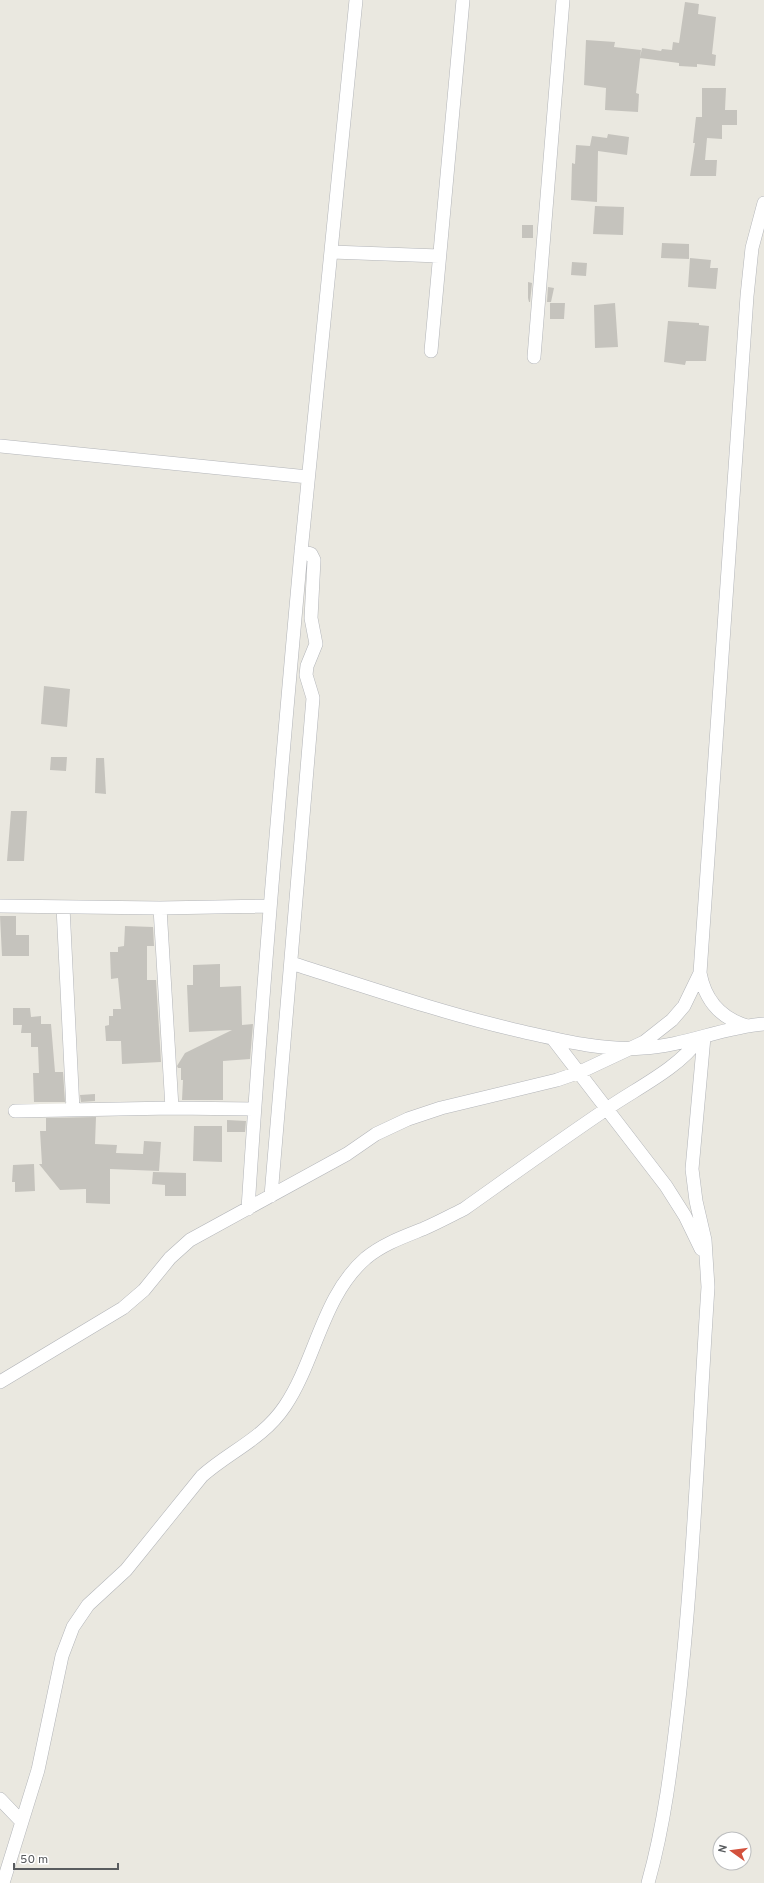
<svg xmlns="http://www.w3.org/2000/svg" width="764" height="1883" viewBox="0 0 764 1883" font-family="Overpass,sans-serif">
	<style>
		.building { fill: #c5c3bd }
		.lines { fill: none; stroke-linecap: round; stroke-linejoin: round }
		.street-casing { stroke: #b3b5b9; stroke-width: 14 }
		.street { stroke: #fff; stroke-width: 13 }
	</style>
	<rect width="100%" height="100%" fill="#eae8e0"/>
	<path class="building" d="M685 2 699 4 698 14 716 17 712 54 716 55 715 66 697 64V67L679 66V63L640 58 642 48 661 51 662 49 672 50 673 42 679 43Z
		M586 40 615 42 614 47 641 50 636 93 639 94 638 112 605 110 606 88 584 85Z
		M702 88H726L725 110H737V125H722V139L707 138 705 160H717L716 176H690L695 143H693L696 117H702Z
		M608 134 629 137 627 155 598 151 597 202 571 200 572 163 575 164 576 145 590 146 592 136 607 138Z
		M595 206 624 207 623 235 593 234Z
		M522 225H533V238H522Z
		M662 243 689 244V259L661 258Z
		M690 258 711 260 710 268H718L716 289 688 287Z
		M572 262 587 263 586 276 571 275Z
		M528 282 532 283 530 302H529L528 298Z
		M548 287 554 288 551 302H547Z
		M550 303H565L564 319H550Z
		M615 303 618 347 595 348 594 305Z
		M668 321 699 323V325L709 326 706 361H686L685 365 664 362Z
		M44 686 70 689 67 727 41 724Z
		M51 757H67L66 771 50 770Z
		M96 758H104L106 794 95 793Z
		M11 811H27L24 861H7Z
		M0 916H16V935H29V956H2Z
		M125 926 153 927 154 946H147V980H156L161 1062 122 1064 121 1041H106L105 1026 109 1025V1016H113V1009H121L118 978 111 979 110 952H118V947L124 946Z
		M220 964V987L241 986 242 1025 253 1024 250 1059 223 1061V1100H182L183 1080H181V1068H178L177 1066 185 1053 232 1030 189 1032 187 985H193V965Z
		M13 1008H30L31 1017 41 1016V1024H51L55 1072H63L65 1102H34L33 1073H39L38 1047H31V1033H21L22 1025H13Z
		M95 1094V1101L81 1102 80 1095Z
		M96 1117 95 1144 117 1145 116 1153 143 1154 144 1141 161 1142 159 1171 110 1169V1204L86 1203V1189L60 1190 39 1164H42L40 1131H46V1118Z
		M227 1120 246 1121 245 1132H227Z
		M194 1126H222V1162L193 1161Z
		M34 1164 35 1191 15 1192V1182H12L13 1165Z
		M153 1172 186 1173V1196H165V1185L152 1184Z"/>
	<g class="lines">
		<defs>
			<path id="street" d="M332 252 439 256
				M431 351 463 0
				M534 357 563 0
				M0 446 308 477
				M0 906 160 908 269 906
				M63 907 73 1110
				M160 908 172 1108
				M291 963C367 987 442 1013 520 1031 560 1040 602 1051 643 1048 684 1046 723 1027 764 1024
				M747 1026C720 1018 705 1000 700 973L747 296 752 248 764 203
				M553 1039 666 1186 685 1216 701 1249
				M15 1111 172 1108 254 1109
				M271 1196 313 698 306 675 307 666 316 644 311 618 314 560 311 554 301 551
				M248 1209C262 989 281 771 301 552 318 368 339 184 356 0
				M0 1382 123 1308 144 1290 170 1258 190 1240 347 1154 376 1134 408 1119 441 1108 557 1080 580 1072 644 1042 672 1020 684 1006 700 973
				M0 1799 21 1821
				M3 1883 38 1770 62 1656 73 1627 88 1605 126 1570 202 1476C230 1451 263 1439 285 1406 316 1360 322 1296 366 1258 383 1244 403 1237 423 1229 437 1223 450 1216 464 1209 512 1175 559 1141 608 1108 637 1088 679 1068 699 1039
				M648 1883C665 1823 672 1760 679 1699 694 1562 699 1424 708 1287L705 1240 696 1201 692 1169 704 1037"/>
		</defs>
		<use href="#street" class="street-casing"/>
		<use href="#street" class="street"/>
	</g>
	<g transform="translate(732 1851) rotate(284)"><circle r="19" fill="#ffffff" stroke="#bdbebf"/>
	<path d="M0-3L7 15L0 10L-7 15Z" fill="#d3513d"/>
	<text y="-6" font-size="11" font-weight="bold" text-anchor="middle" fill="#595c5f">N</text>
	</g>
	<path d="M14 1863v6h104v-6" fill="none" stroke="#595c5f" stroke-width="2"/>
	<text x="20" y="1863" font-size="12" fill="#595c5f" stroke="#ffffff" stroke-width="3" paint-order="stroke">50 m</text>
</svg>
